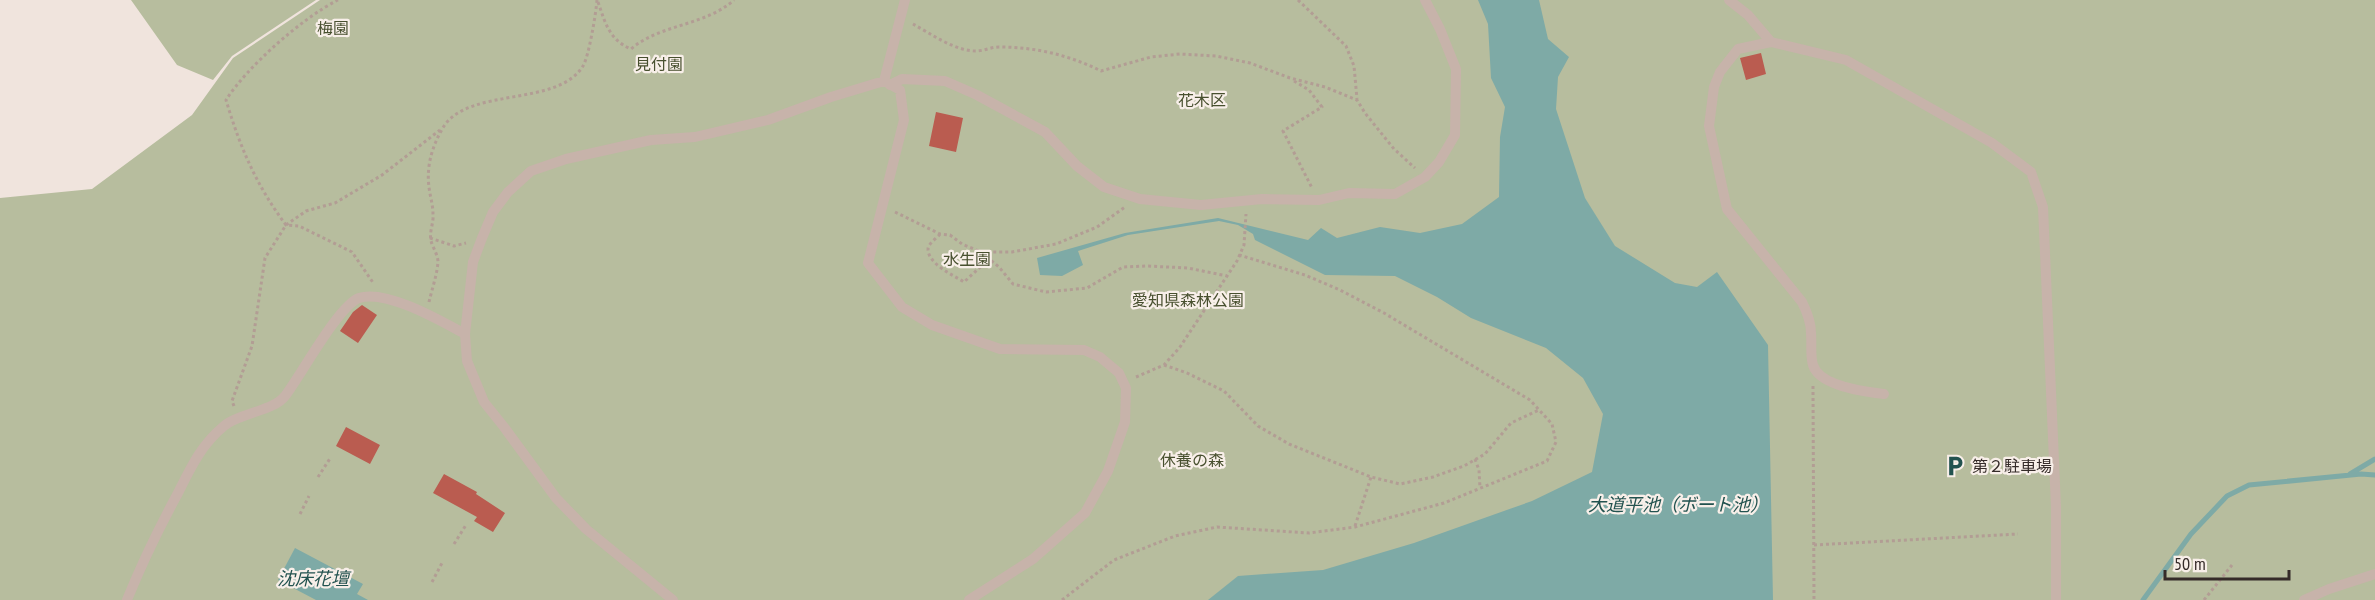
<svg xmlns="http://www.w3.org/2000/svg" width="2375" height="600" viewBox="0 0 2375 600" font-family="'PT Sans Narrow','Noto Sans JP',sans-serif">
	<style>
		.green { fill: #b7bd9e }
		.water { fill: #7eaaa6 }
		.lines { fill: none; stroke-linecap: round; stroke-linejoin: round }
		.stream { stroke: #7eaaa6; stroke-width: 5 }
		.building { fill: #ba5c50 }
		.path { stroke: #b29d94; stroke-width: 3; stroke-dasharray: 3 3; stroke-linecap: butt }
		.service { stroke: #c7b3aa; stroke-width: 10 }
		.labels { text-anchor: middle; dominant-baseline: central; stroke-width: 4.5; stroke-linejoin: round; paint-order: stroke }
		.park-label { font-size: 16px; fill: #48502f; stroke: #f8efe9 }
		.poi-label { font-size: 16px; fill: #352b29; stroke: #f8efe9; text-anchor: start }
		.water-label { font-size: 18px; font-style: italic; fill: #22524f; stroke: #f8efe9 }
	</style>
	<rect width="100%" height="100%" fill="#f0e4dd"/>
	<path class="green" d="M131 0H316L232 56 213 80 177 65Z
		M320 0H2375V600H0V198L92 189 192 115 233 58Z"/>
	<path class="water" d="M1478 0H1539L1548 39 1569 57 1558 77 1556 109 1585 198 1615 246 1675 283 1697 287 1717 272 1768 345 1773 600H1208L1238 576 1323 570 1414 543 1532 501 1592 472 1603 414 1583 378 1546 348 1471 318 1437 297 1395 276 1325 275 1255 240 1253 234 1238 225 1219 221 1128 235 1078 251 1083 265 1062 276 1040 275 1037 258 1125 233 1218 218 1308 240 1321 228 1337 238 1380 227 1420 233 1462 224 1499 197 1500 137 1505 107 1491 78 1488 24Z
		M295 548 363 584 357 594 368 600H316L278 580Z"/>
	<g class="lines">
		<path class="stream" d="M2350 474 2375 459
			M2143 600 2191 534 2227 496 2249 485 2361 474 2375 475"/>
	</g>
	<path class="building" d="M1761 53 1766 74 1746 80 1740 58Z
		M936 112 963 118 956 152 929 146Z
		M362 305 377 315 358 343 340 331 353 312Z
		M346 427 380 445 370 464 336 446Z
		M444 474 477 492 476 494 505 513 493 532 474 521 477 517 433 493Z"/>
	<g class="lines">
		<path class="path" d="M338 0C302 18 247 67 226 100 240 147 256 185 286 225L299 226 352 252 374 284
			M1298 0 1346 46 1354 66 1357 99
			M598 2C605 22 609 40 631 49 660 24 705 26 734 0
			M913 24C931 34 955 51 976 51 984 51 991 47 999 47 1035 47 1069 55 1101 71L1151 57 1180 54 1216 56 1250 63 1290 78 1325 87 1357 100 1365 113 1394 149 1415 168
			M1294 81 1309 90 1322 107 1283 131 1312 188
			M895 212 940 234 950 235 962 244 981 252H1012L1056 244 1097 227 1125 207
			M940 234C937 238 928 244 928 249 928 264 953 275 964 282L988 260
			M430 238 454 246 466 243
			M982 253 999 267 1013 284 1046 292 1087 288 1123 267 1147 266 1188 268 1227 276
			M429 302C432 289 437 275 438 262 438 255 433 248 431 241 429 232 434 222 433 214 433 205 430 196 429 187 426 165 433 144 444 126 470 87 558 107 583 66 589 56 596 13 597 0
			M1164 365 1187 373 1224 391 1258 426 1289 444 1371 477 1400 484 1433 477 1464 466 1485 454 1511 423 1539 410
			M1136 377 1164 365 1180 347 1237 261 1244 245 1246 214
			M1813 386 1814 600
			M234 406 232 401 252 346 265 258 286 225 306 211 335 203 382 175 440 130
			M1475 459 1479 470 1480 488
			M318 477 331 457
			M300 514 309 496
			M1355 526 1371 477
			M454 544 466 525
			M1814 545 2018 534
			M432 582 442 563
			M1062 600 1114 560 1175 536 1217 527 1309 533 1355 527 1444 503 1547 461 1556 442 1552 424 1530 400 1384 313 1340 290 1305 275 1239 255
			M2204 600 2232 565"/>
		<path class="service" d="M1729 0 1748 15 1771 42 1846 60 1992 143 2031 172 2043 207 2056 507V600
			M1771 42 1738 49 1720 72 1714 87 1709 126 1727 209 1802 302C1807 312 1811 322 1811 333 1812 344 1810 355 1813 365 1819 386 1866 392 1884 394
			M884 81 905 0
			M890 85 902 79 945 81 977 95 1045 132 1077 166 1104 187 1140 199 1201 205 1262 199 1319 200 1349 193 1395 194 1425 177 1439 162 1455 135 1456 69 1440 29 1425 0
			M127 600C142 563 159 528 178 493 191 467 201 445 224 426 239 413 274 411 285 396 300 377 338 306 359 298 386 289 441 321 465 334
			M673 600 586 529 556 498 504 427 484 402 467 361 465 334 473 262 482 238 493 212 508 192 531 171 566 159 651 140 695 137 768 120 831 97 884 81 900 90 904 120 868 263 902 307 932 325 1000 349 1084 350 1100 357 1119 373 1126 388 1125 422 1108 471 1085 513 1033 559 969 600
			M2304 600 2329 589 2375 574"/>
	</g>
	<defs>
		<symbol id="parking-bare" viewBox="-9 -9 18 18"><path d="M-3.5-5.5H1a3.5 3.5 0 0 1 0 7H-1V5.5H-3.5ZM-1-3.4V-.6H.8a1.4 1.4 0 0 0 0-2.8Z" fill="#22524f" stroke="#f8efe9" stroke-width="2.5" paint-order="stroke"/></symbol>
	</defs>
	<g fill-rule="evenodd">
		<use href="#parking-bare" x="1940" y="451" width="30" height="30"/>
	</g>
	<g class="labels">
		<g class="park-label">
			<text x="333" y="28">梅園</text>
			<text x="659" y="64">見付園</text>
			<text x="1202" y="100">花木区</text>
			<text x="967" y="259">水生園</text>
			<text x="1188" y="300">愛知県森林公園</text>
			<text x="1192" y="460">休養の森</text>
		</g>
		<g class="poi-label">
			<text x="1972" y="466">第２駐車場</text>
		</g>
		<g class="water-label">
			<text x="1678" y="504">大道平池（ボート池）</text>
			<text x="313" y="578">沈床花壇</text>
		</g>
	</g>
	<path d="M2165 570v9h124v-9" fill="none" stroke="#352b29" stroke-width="3"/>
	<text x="2174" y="570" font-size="18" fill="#352b29" stroke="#f8efe9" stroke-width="4.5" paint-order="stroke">50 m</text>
</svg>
